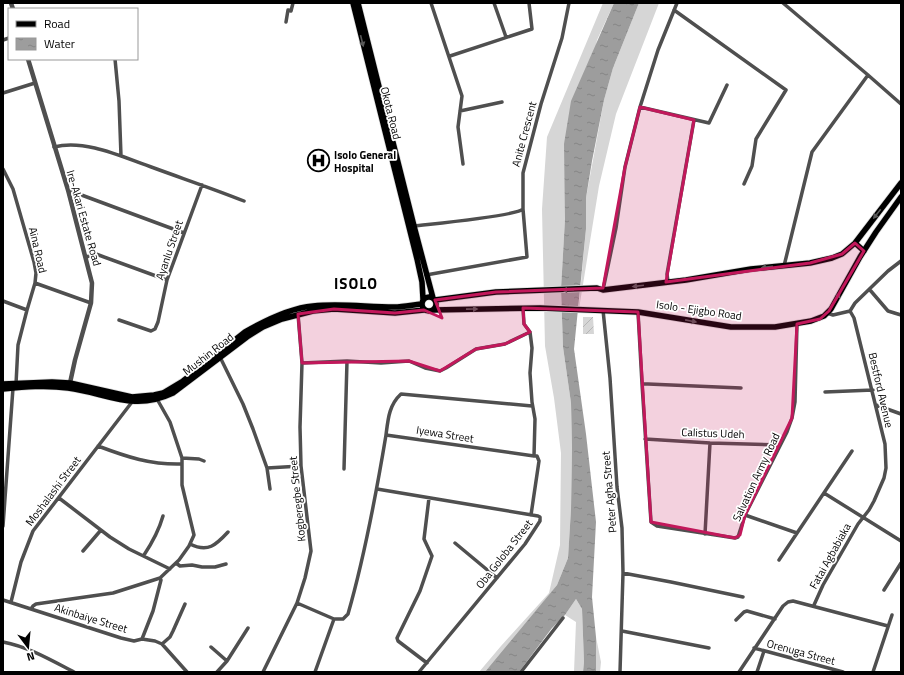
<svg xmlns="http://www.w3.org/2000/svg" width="904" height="675" viewBox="0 0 904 675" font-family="'Titillium Web',sans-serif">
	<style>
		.grass { fill: #d6d6d6 }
		.garden { fill: url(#garden-furrows) }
		.water { fill: url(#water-ripples) }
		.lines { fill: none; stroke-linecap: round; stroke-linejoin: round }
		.primary-casing { stroke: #dbdbdb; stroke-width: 7 }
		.minor { stroke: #4f4f4f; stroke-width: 3.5 }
		.tertiary { stroke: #4f4f4f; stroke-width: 4.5 }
		.primary { stroke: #000; stroke-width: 5.5 }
		.oneway { fill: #595959 }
		.marked { fill: #c2185b; fill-opacity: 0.2; stroke: #c2185b; stroke-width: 3; stroke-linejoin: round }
		.labels { text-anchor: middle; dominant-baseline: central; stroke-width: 3.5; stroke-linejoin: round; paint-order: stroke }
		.street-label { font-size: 11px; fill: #000; stroke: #fff }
		.poi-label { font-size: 11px; font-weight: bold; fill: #000; stroke: #fff; text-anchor: start }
		.district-label { font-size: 15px; font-weight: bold; letter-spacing: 1px; fill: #000; stroke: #fff }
	</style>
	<defs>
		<pattern id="garden-furrows" width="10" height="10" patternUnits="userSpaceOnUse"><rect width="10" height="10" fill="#d6d6d6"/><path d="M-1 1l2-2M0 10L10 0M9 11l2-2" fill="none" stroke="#b6b6b6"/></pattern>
		<pattern id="water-ripples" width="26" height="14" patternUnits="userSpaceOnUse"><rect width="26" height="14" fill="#9d9d9d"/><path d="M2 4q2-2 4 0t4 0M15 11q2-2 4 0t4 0" fill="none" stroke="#858585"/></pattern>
	</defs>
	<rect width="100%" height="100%" fill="#fff"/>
	<path class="grass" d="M603 3H614L597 40 565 219 561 289 563 347 571 403 572 448 571 509 568 558 557 585 487 672H479L501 646 549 593 560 545 561 453 554 398 545 346 542 209 547 137Z
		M639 3H659L616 114 599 186 578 315 586 229V198L604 100 613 68Z
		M576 599 582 609 584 662 583 672H574L576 622 565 615Z
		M596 637 601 662 600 672H596Z"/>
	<path class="garden" d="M583 317H593L594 334H583Z"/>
	<path class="water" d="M614 3H639L613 68 604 100 592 161 586 198V229L574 349 586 434 596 522 592 597 596 637V672H583L584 662 582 609 576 599 565 615 552 628 519 672H485L557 585 568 558 571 509 572 448 571 403 563 347 561 289 565 219 564 144 571 101Z"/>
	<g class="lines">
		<defs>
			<path id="primary" d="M353 3 417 259 422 282 423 299
				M358 3 414 226 433 298
				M855 243 864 251
				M422 304a7 7 0 1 1 14 0a7 7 0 1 1-14 0Z
				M435 300 496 292 597 288 603 290 686 280 751 269 810 263 832 258 842 254 855 243 901 183
				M433 310 540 308 638 312 731 327H775L811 321 824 316 831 309 860 257 876 232 901 197
				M3 384 52 382 70 383 132 397 154 395 163 393 183 381 245 332C264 321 291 308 313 306 340 303 367 307 394 307 403 307 412 305 421 304
				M3 389C24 387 46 385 68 388 107 393 133 412 173 393L247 337 263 327 282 319 313 311 334 309 395 313 424 310"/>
		</defs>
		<use href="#primary" class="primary-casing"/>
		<path class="minor" d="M431 3 462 96 458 127 463 164
			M494 3 506 37
			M783 3 868 75 901 104
			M674 10 786 90 756 139 752 166 744 184
			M286 22 288 10 291 11 293 3
			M3 40 9 38
			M450 56 532 29 529 3
			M115 59 119 101 121 156
			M3 93 35 83
			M640 107 709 123 727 85
			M460 111 502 102
			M54 147C87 139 124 158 154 168 184 179 214 189 244 201
			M3 169 13 189 34 262 36 273 35 283 27 310 18 345 16 384
			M68 190 184 233
			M414 226C430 224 517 216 523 209V173L541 104 562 38 569 3
			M86 257 96 254 167 280
			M784 266 812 152 868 75
			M426 275 527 257 523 209
			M668 282 667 274 694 120
			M35 283 91 303
			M603 290 616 228 625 167 640 107 658 50 677 3
			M870 290 888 311 901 315
			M3 301 27 310
			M603 310 610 378 617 487 622 528 623 573 620 672
			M850 311 855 303 888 271 901 261
			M638 312 642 384H648L741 388
			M119 320 151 331 155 329 158 322 167 280 202 185
			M220 357 243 404 253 429 267 468 270 489
			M302 363 347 361 381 363 409 361 425 368 440 371 446 368 476 349 505 344 530 332
			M642 384 651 522 657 526 735 538 738 537 745 515 787 432 792 418 795 402 797 324
			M825 392 873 390
			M876 405 901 414
			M386 435C388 419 389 405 401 394L532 406
			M645 439 710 443 780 445
			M98 446C127 457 151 465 182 464
			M182 458 199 459 204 461
			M267 468 301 466
			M344 469 347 361
			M377 489 538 516 540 517V521L525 544 419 672
			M824 493 901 541
			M59 498 110 537 129 549 170 569
			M531 515 539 461 537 456H534
			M745 515 797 533
			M3 526 13 388
			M705 534 710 443
			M455 543 497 578
			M190 544C208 553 216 545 228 532
			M83 551 101 530
			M144 555C152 543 159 530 163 516
			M779 560 852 451
			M176 563 180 566 192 565 202 567H215L226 564
			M623 573 671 582 743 597
			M884 590 901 563
			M3 600 121 638 134 641 142 639 155 641 162 644 187 672
			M11 602 21 562 33 531 132 402
			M297 603 334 619
			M814 605 823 585 858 524 869 510 874 501 884 478 886 468 885 444 854 318 850 311 833 315 827 313
			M31 609 33 606 36 604 113 593 160 578
			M736 620 744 612 747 611 775 619
			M622 631 709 648
			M142 639 153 611 161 580 160 578 179 560 189 546 194 535 182 485V458L170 422 157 399
			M3 642C29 647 51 660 74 672
			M162 644 170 637 173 631 185 604
			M211 647 227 661
			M754 648 843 672
			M427 663 398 641 397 638 420 591 432 556 424 539 429 498
			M217 672 227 661 248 628
			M263 672 297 603 305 578 311 551 301 466 300 427 302 363 298 314
			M315 672 334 619H343L348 614C365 555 376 495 386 435L534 456 535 419 532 402 530 373 532 348 530 332 524 324 523 308
			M521 672 563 618
			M739 672 783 606 788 602 793 601 888 626
			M757 672 764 651
			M873 672 892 615"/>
		<path class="tertiary" d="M11 3 13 9
			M28 59 68 190 92 283 91 303 75 360 70 383"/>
		<use href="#primary" class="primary"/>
	</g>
	<defs><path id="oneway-solid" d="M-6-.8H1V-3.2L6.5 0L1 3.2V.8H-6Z"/></defs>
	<g class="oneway">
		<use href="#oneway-solid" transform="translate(362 41) rotate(76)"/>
		<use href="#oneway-solid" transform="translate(877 214) rotate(128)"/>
		<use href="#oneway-solid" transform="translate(767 267) rotate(174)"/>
		<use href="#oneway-solid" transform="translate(638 286) rotate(173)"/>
		<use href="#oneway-solid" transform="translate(568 290) rotate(177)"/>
		<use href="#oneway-solid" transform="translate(837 298) rotate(-61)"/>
		<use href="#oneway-solid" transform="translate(472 309) rotate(-1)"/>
		<use href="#oneway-solid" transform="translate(691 321) rotate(11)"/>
	</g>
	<path class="marked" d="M640 107 694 120 666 282 810 263 842 254 855 243 864 251 829 311 820 319 797 324 792 418 745 515 740 535 735 538 651 522 638 312 523 308 524 324 530 332 505 344 476 349 440 371 409 361 302 363 298 314 334 309 395 313 424 310 442 318 435 300 496 292 603 288 625 167Z"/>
	<defs>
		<symbol id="hospital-ring" viewBox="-11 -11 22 22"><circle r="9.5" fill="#fff" stroke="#000" stroke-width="1.5"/><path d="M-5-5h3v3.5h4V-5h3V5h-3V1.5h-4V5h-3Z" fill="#000"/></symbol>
	</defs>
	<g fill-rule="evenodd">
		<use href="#hospital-ring" x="306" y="148" width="25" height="25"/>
	</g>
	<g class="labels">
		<g class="street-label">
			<text transform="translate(391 113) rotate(76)">Okota Road</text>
			<text transform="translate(524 134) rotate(-75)">Anite Crescent</text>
			<text transform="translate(84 218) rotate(74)">Ire-Akari Estate Road</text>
			<text transform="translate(38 250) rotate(77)">Aina Road</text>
			<text transform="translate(169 250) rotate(-71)">Ayanlu Street</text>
			<text transform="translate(699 310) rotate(8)">Isolo - Ejigbo Road</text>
			<text transform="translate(208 354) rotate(-38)">Mushin Road</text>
			<text transform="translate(881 390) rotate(77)">Bestford Avenue</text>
			<text transform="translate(713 433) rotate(2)">Calistus Udeh</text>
			<text transform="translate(445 434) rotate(9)">Iyewa Street</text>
			<text transform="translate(756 477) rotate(-65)">Salvation Army Road</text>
			<text transform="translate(53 491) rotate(-53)">Moshalashi Street</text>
			<text transform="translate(609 492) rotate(-95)">Peter Agha Street</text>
			<text transform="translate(297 499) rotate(-96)">Kogberegbe Street</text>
			<text transform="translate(504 554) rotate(-52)">Oba Goloba Street</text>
			<text transform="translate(830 556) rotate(-61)">Fatai Agbabiaka</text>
			<text transform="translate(91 618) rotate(17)">Akinbaiye Street</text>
			<text transform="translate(801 652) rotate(15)">Orenuga Street</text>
		</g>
		<g class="poi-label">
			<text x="334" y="155">Isolo General<tspan x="334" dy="13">Hospital</tspan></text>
		</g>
		<g class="district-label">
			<text x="356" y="283">ISOLO</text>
		</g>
	</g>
	<rect width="904" height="675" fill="none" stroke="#000000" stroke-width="8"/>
	<rect x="8" y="8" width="130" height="52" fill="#ffffff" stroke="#999999"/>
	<rect x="16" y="21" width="20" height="6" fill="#000000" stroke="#999999"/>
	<text x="44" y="28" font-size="12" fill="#000000">Road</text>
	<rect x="16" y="38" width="20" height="12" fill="url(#water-ripples)" stroke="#999999"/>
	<text x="44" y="48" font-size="12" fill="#000000">Water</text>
	<g transform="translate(28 647) rotate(164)" stroke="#ffffff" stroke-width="3" paint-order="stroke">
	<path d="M0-3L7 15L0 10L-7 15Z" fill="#000000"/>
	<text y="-6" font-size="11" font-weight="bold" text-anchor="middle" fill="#000000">N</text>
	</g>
</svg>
